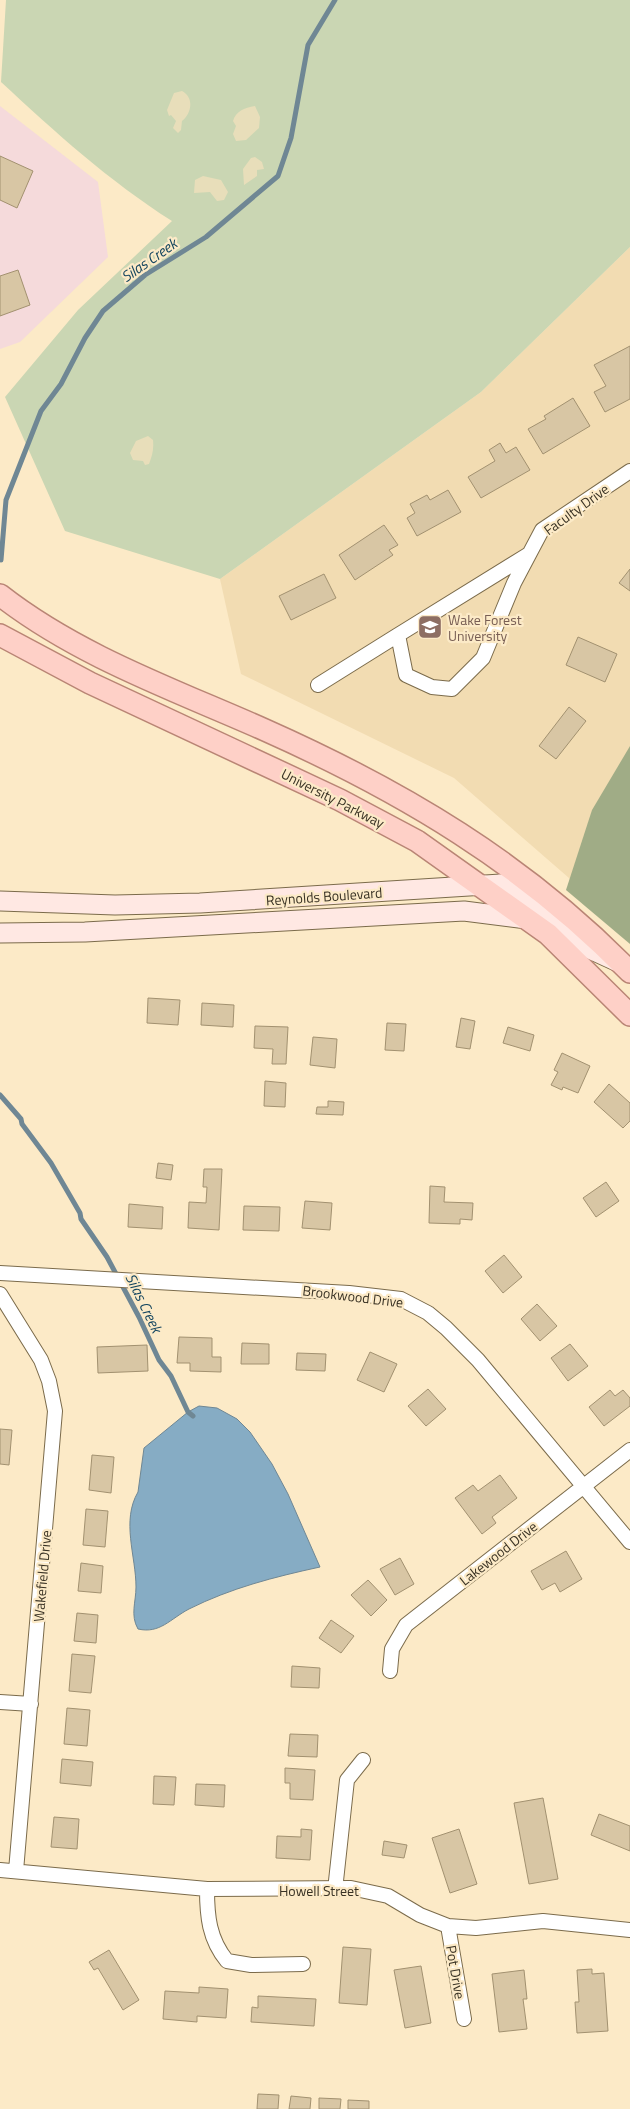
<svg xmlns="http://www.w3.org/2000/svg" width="630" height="2109" viewBox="0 0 630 2109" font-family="'Titillium Web',sans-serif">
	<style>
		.commercial { fill: #f5dadb }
		.built { fill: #f2dcb2 }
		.green { fill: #cad6b3 }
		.forest { fill: #a0ac86 }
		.sand { fill: #e8deba }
		.water { fill: #86acc4; stroke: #6f8794 }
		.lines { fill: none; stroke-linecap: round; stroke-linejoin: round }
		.stream { stroke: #6f8794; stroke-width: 5 }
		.building { fill: #d8c6a4; stroke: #a29170 }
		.street-casing { stroke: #7b6b4b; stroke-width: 16 }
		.secondary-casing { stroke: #7b6b4b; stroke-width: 21 }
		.primary-casing { stroke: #b98575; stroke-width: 24 }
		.street { stroke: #fff; stroke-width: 14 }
		.secondary { stroke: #ffe8e3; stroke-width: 19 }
		.primary { stroke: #fed0c7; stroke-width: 21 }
		.labels { text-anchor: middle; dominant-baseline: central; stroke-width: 4.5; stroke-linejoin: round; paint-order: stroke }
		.street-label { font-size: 14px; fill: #393224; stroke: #fceac7 }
		.education-label { font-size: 14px; fill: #785e54; stroke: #fceac7; text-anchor: start }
		.water-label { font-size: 15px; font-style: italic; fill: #13445e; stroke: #fceac7 }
	</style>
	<rect width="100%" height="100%" fill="#fceac7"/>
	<path class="commercial" d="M0 106 98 182 108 257 20 342 0 349Z"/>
	<path class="built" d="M630 247V931L454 778 241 674 220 579 481 392Z"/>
	<path class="green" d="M6 0H630V247L481 392 220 579 65 531 5 397 78 310 172 221C109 181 55 132 1 82Z"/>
	<path class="forest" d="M630 746V944L566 890 592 810Z"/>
	<path class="sand" d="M182 91C195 98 191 114 182 121L181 130 178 133 173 128 176 121 171 115 169 116 167 110 174 93Z
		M255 106 260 117 259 128 246 140 236 141 233 134 236 126 233 121C236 111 244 108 255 106Z
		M255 157 262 162 264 169 257 170V176L244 185 243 169 251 158Z
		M203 176 221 180 228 192 224 200 217 201 210 192 194 193 195 180Z
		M148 436 153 440C154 450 152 456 149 464L145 465 143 461 133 460 130 453 136 441Z"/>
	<path class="water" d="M199 1406 217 1408 237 1419 250 1432 272 1464 288 1494 320 1567C274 1577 231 1588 189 1609 170 1619 160 1634 138 1629 130 1615 136 1602 136 1587 136 1556 121 1521 138 1492L144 1448 188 1412Z"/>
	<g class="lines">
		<path class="stream" d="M1 560 6 500 41 411 61 384 85 338 103 311 145 275 206 237 278 176 291 138 308 45 335 0
			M0 1095 21 1119 22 1124 51 1163 80 1213 81 1219 107 1257 139 1317 159 1360 171 1376 188 1412 193 1416"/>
	</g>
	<path class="building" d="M0 156 33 171 17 208 0 200Z
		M18 270 30 305 0 316V276Z
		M630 346V399L605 412 594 392 606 386 594 365Z
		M573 398 590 426 543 454 528 429 546 419 544 416Z
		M500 443 506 453 516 447 530 470 481 498 468 477 495 461 489 450Z
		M448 490 461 512 417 536 407 518 415 513 410 504 427 495 430 500Z
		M384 525 398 545 389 550 393 555 355 580 339 555Z
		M630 569V591L619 583Z
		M324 574 336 598 291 620 279 596Z
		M578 637 617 654 605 682 566 665Z
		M569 707 586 721 556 759 539 746Z
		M148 998 180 1000 178 1025 147 1023Z
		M202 1003 234 1005 233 1027 201 1025Z
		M461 1018 475 1021 470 1049 456 1047Z
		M387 1023 406 1024 404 1051 385 1050Z
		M255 1026 288 1027 286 1064H272L273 1049 254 1048Z
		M508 1027 534 1035 530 1051 503 1043Z
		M313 1037 337 1039 335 1068 310 1065Z
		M562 1053 590 1066 578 1093 563 1087 562 1090 551 1085 558 1072 554 1070Z
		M265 1081 286 1083 285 1107 264 1106Z
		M609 1084 630 1103V1121L623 1128 594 1102Z
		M328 1101 344 1102 343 1115 316 1114 317 1107H328Z
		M158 1163 173 1165 171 1180 156 1178Z
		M204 1169H222L219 1230 188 1228 189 1202 206 1203 207 1187H203Z
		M606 1182 619 1201 596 1217 583 1198Z
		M430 1186 445 1187 444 1202 473 1203 472 1220 460 1219V1224L429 1223Z
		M305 1201 332 1203 330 1230 302 1228Z
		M129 1204 163 1207 162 1229 128 1227Z
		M244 1206 280 1207 279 1231 243 1230Z
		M504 1255 522 1277 503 1293 485 1271Z
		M537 1304 557 1326 540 1341 521 1319Z
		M179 1337 212 1338V1357H221V1372L190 1371V1363H177Z
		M242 1343 269 1344V1364H241Z
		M570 1344 588 1366 568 1381 551 1358Z
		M147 1345 148 1371 98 1373 97 1347Z
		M370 1352 397 1364 384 1392 357 1380Z
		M297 1353 326 1354 325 1371 296 1370Z
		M428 1389 446 1409 426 1426 408 1406Z
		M610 1390 615 1396 623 1390 630 1398V1406L604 1426 589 1407Z
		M0 1429 12 1430 9 1465 0 1464Z
		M92 1455 114 1457 111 1493 89 1490Z
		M500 1475 517 1498 492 1517 496 1523 482 1534 455 1498 473 1485 478 1491Z
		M86 1509 108 1511 105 1547 83 1545Z
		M566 1551 582 1579 560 1592 555 1583 542 1590 531 1571Z
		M400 1558 414 1584 395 1595 380 1569Z
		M81 1563 103 1566 101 1593 78 1591Z
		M368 1580 387 1600 371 1616 351 1595Z
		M77 1613 98 1615 96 1643 74 1641Z
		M331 1620 354 1636 341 1653 319 1638Z
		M72 1654 95 1656 91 1693 69 1691Z
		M292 1666 320 1668 319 1688 291 1687Z
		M67 1708 90 1710 87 1746 64 1744Z
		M290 1734 318 1735 317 1757 288 1756Z
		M62 1759 93 1762 91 1786 60 1783Z
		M285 1768 315 1770 313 1800 290 1799V1783H285Z
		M154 1776 176 1777 174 1805 153 1804Z
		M196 1784 225 1785 224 1807 195 1805Z
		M543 1798 558 1879 529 1884 514 1803Z
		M599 1814 630 1826V1851L591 1835Z
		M54 1817 79 1819 77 1849 51 1847Z
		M301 1829 312 1830 310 1860 276 1858 277 1836 301 1837Z
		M459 1829 477 1884 450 1893 432 1838Z
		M384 1841 407 1845 404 1858 382 1855Z
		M343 1947 371 1949 367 2005 339 2003Z
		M109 1950 139 2000 123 2010 98 1968 94 1970 89 1962Z
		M421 1966 431 2023 405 2028 394 1970Z
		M592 1969V1974L604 1973 608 2031 577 2033 575 2002H579L577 1970Z
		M524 1970 527 1999H523L527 2029 499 2032 492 1974Z
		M199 1987 228 1989 226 2018 197 2016V2022L163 2019 165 1991 199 1993Z
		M258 1996 316 1999 314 2026 251 2022 252 2007 258 2008Z
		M258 2094 279 2095 278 2109H257Z
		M291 2096 311 2098 310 2109H289Z
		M319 2098 341 2099 340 2109H319Z
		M348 2100 369 2101V2109H348Z"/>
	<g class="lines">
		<defs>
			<path id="street" d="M529 554 398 635 406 675 432 687 452 689 483 658 514 583 542 530 630 471
				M318 685 398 635
				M0 1273 349 1293 401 1299 428 1313 446 1328 478 1360 630 1542
				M0 1294 41 1360 49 1381 55 1411 16 1871
				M390 1671 392 1649 406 1625 630 1450
				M0 1702 31 1704
				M0 1870 207 1889 351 1888 388 1896 420 1915 448 1926 476 1928 543 1921 630 1930
				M207 1889C207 1916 209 1939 227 1961L251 1965 303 1964
				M335 1890 347 1780 363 1760
				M448 1926 464 2019"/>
			<path id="secondary" d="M0 901 115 905 200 903 501 884 521 893 590 949 616 961
				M0 933 85 932 464 911 527 919"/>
			<path id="primary" d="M0 595C78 656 175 690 265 730 402 791 525 864 630 972
				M0 635 90 683 340 800 417 841 548 934 630 1015"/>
		</defs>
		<use href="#street" class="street-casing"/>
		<use href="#secondary" class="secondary-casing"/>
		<use href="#primary" class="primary-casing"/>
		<use href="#street" class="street"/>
		<use href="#secondary" class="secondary"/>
		<use href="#primary" class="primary"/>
	</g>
	<defs>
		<symbol id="university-square" viewBox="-11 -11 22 22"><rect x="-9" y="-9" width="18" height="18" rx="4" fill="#8d6e63" stroke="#fceac7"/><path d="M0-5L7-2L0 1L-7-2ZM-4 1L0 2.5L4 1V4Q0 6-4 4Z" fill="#fff"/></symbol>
	</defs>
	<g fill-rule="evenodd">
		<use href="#university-square" x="416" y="613" width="28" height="28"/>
	</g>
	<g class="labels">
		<g class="street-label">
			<text transform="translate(576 509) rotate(-36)">Faculty Drive</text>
			<text transform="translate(333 798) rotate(27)">University Parkway</text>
			<text transform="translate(324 896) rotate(-4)">Reynolds Boulevard</text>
			<text transform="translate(353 1296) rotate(7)">Brookwood Drive</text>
			<text transform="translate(498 1553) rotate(-38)">Lakewood Drive</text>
			<text transform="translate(42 1576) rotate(-85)">Wakefield Drive</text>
			<text x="319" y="1890">Howell Street</text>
			<text transform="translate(456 1972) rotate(80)">Pot Drive</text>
		</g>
		<g class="education-label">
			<text x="448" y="619">Wake Forest<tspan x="448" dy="16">University</tspan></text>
		</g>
		<g class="water-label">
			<text transform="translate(149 260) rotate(-35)">Silas Creek</text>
			<text transform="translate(144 1303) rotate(64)">Silas Creek</text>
		</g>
	</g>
</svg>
